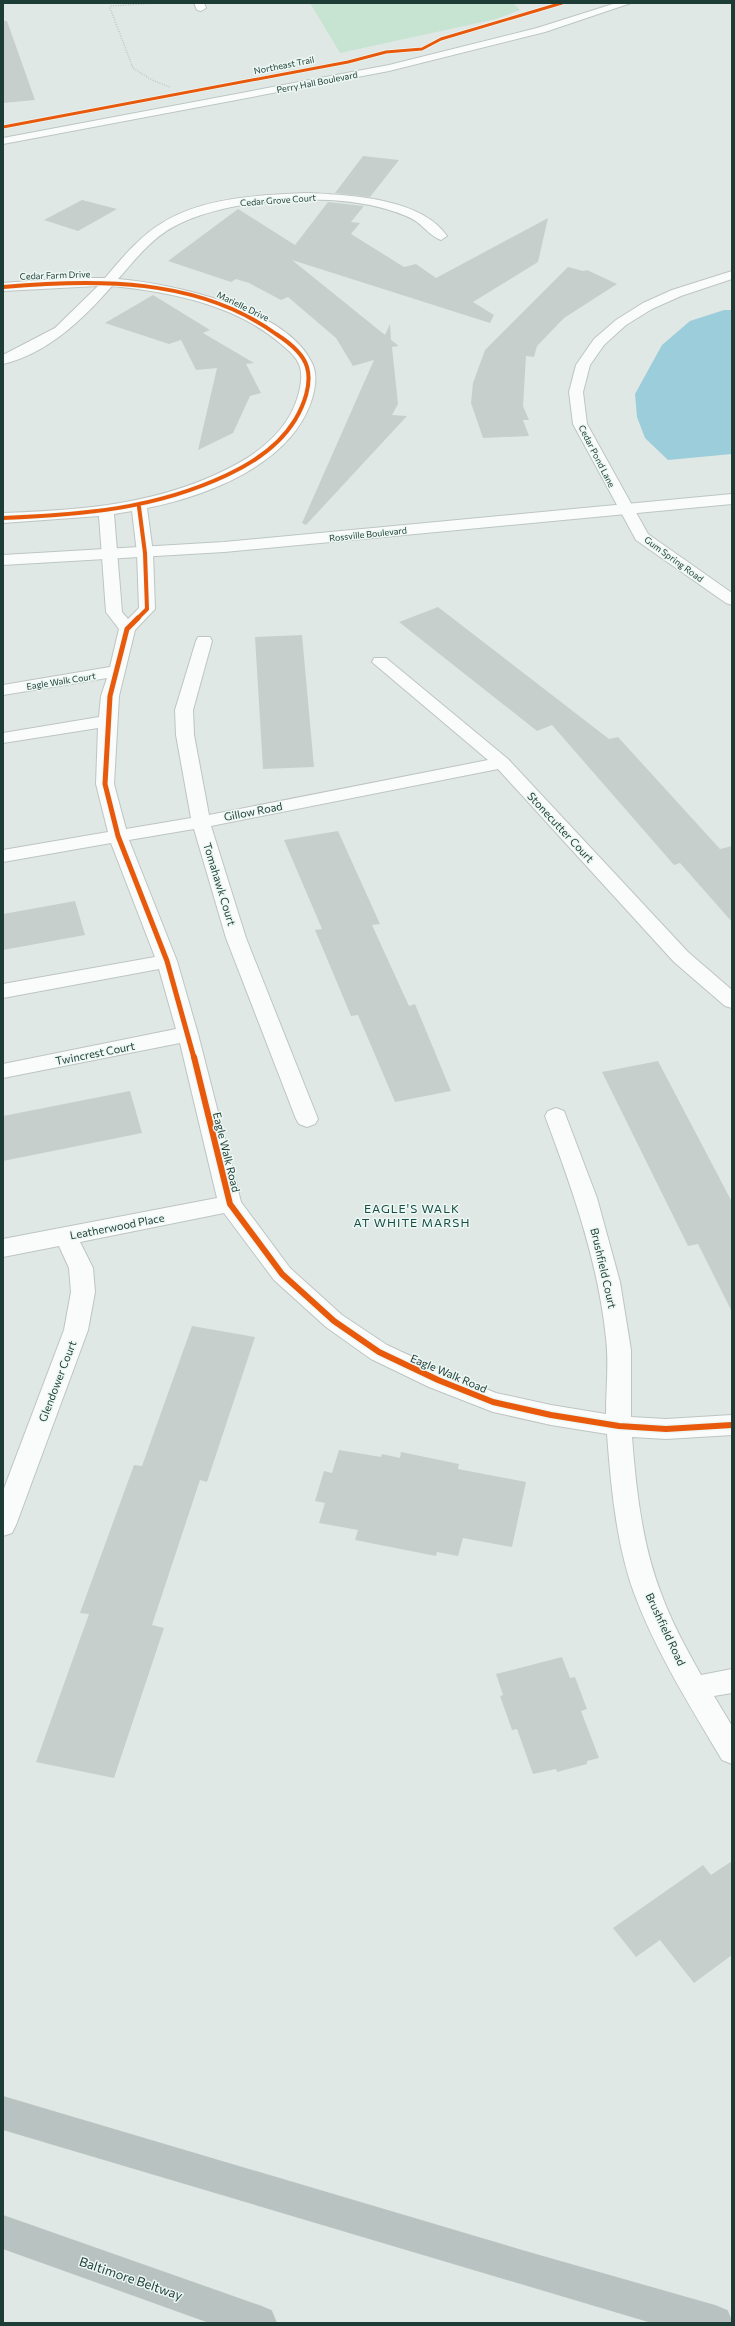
<svg xmlns="http://www.w3.org/2000/svg" width="735" height="2326" viewBox="0 0 735 2326" font-family="Commissioner,sans-serif">
	<style>
		.green { fill: #c7e3d2 }
		.water { fill: #9bcddb }
		.building { fill: #c7cfcc }
		.lines { fill: none; stroke-linecap: round; stroke-linejoin: round }
		.street-casing { stroke: #bdc5c2; stroke-width: 2 }
		.secondary-casing { stroke: #bcc6c2; stroke-width: 2 }
		.highway-casing { stroke: #bac5c2; stroke-width: 2 }
		.path { stroke: #bec8c6; stroke-width: 1.5; stroke-dasharray: 1 1.5; stroke-linecap: butt }
		.street { fill: #fafcfb; fill-rule: evenodd }
		.secondary { fill: #fafcfb; fill-rule: evenodd }
		.highway { fill: #b8c2c0; fill-rule: evenodd }
		.cycleway-far3-casing { stroke: #edf7f3; stroke-width: 4.5 }
		.cycleway-far2-casing { stroke: #edf7f3; stroke-width: 5.5 }
		.cycleway-far1-casing { stroke: #edf7f3; stroke-width: 7 }
		.cycleway-casing { stroke: #edf7f3; stroke-width: 9 }
		.cycleway-far3 { stroke: #e8590c; stroke-width: 3 }
		.cycleway-far2 { stroke: #e8590c; stroke-width: 4 }
		.cycleway-far1 { stroke: #e8590c; stroke-width: 5 }
		.cycleway { stroke: #e8590c; stroke-width: 6 }
		.labels { text-anchor: middle; dominant-baseline: central; stroke-width: 3; stroke-linejoin: round; paint-order: stroke }
		.far-street-label { font-size: 9px; fill: #1d3c36; stroke: #edf7f3 }
		.street-label { font-size: 11px; fill: #1d3c36; stroke: #edf7f3 }
		.neighbourhood-label { font-size: 12px; letter-spacing: 1px; fill: #174f46; stroke: #edf7f3 }
		.near-street-label { font-size: 13px; fill: #1d3c36; stroke: #edf7f3 }
	</style>
	<rect width="100%" height="100%" fill="#e0e8e5"/>
	<path class="green" d="M310 3H513L520 10 496 19 340 53Z"/>
	<path class="water" d="M724 310H732V454L668 460 645 438 637 417 635 394 662 345 690 321Z"/>
	<path class="building" d="M3 21H7L35 100 3 103Z
		M363 156 399 160 370 197 335 193Z
		M82 200 117 209 78 231 44 220Z
		M328 202 364 206 351 222 360 223 351 234 404 267 416 264 436 278 548 218 538 262 473 302 494 315 490 323 292 260 385 335 390 324 391 340 399 346 392 347 398 404 392 415 407 416 306 525 302 523 374 360 353 366 336 338 288 297 281 300 249 283 236 279 231 282 168 261 238 209 295 245Z
		M568 267 583 271 587 270 617 284 564 318 537 346 534 357 526 356 523 406 529 420H523L529 436 483 438 471 403 473 383 485 350Z
		M153 295 210 330 203 333 254 363 246 364 261 393 250 396 233 433 198 450 217 368 196 370 181 340 169 344 105 323Z
		M438 607 609 739 618 737 720 849 732 846V922L680 863 674 865 552 725 537 731 399 622Z
		M302 635 314 767 263 769 255 637Z
		M338 831 380 924 372 925 409 1006 415 1004 451 1091 395 1102 358 1015 351 1016 315 930 322 929 284 840Z
		M75 901 85 935 3 950V914Z
		M658 1061 732 1202V1312L698 1244 688 1246 602 1072Z
		M130 1091 142 1133 3 1161V1116Z
		M192 1326 255 1337 207 1482 200 1480 152 1625 164 1628 114 1778 36 1762 89 1614 80 1613 134 1465 142 1466Z
		M339 1450 381 1457 382 1454 400 1458 401 1452 459 1464 458 1469 526 1482 512 1547 463 1538 458 1556 437 1552 436 1556 355 1540 358 1530 319 1523 325 1503 315 1501 324 1471 332 1473Z
		M562 1657 570 1678 575 1677 587 1709 581 1711 599 1758 587 1761V1764L557 1772 556 1769 533 1774 517 1729 512 1730 500 1696 503 1695 496 1674Z
		M732 1861V1955L694 1983 660 1940 636 1957 613 1928 703 1865 711 1875Z"/>
	<g class="lines">
		<defs>
			<path id="street" d="M194 3H204L206 8 201 11 197 10Z
				M308 193C350 195 421 198 447 236L441 240C432 237 425 228 417 222 409 216 396 212 386 209 328 192 226 198 173 227 151 239 134 261 118 279 173 284 286 308 312 363 318 375 315 390 311 402 289 465 207 496 147 508L153 553 155 609 135 630 119 696 114 784 126 829 191 818 176 735 175 710 196 641 198 637H210L212 641 193 710 194 735 209 815 488 760 372 662 374 658H386L508 759 688 952 732 990V1008L725 1006 674 962 498 769 211 826 246 938 318 1119 315 1124 307 1127 299 1124 296 1119 226 938 194 829 129 840 177 961 198 1034 241 1202 290 1268 342 1315 387 1345 447 1373 496 1393 551 1405 606 1414C606 1389 609 1363 606 1338 598 1261 572 1188 545 1116L548 1111 556 1108 564 1111 597 1198 620 1282 631 1350V1417L666 1419 732 1415V1435L666 1439 632 1437C636 1489 642 1544 661 1593 671 1621 686 1648 701 1675L732 1669V1693L714 1696 732 1726V1764L722 1760C690 1706 656 1652 634 1593 616 1543 611 1487 607 1434L551 1425 493 1412 429 1387 371 1359 326 1327 274 1280 224 1213 80 1242 93 1268 95 1292 88 1330 16 1525 12 1533 3 1536V1491L64 1330 71 1292 69 1268 59 1246 3 1257V1239L217 1198 180 1043 3 1078V1064L176 1029 159 969 3 998V984L155 957 111 843 3 862V850L108 832 96 784 98 728 3 743V733L99 717 101 696 107 678 3 695V685L110 667 119 629 106 612 99 516 3 523V513C85 510 164 504 237 464 262 450 286 430 296 402 300 391 303 378 300 367 297 357 288 350 281 344 235 304 170 292 112 286 82 320 48 353 3 364V355L55 328 98 286 3 291V283L69 278H105C122 258 140 236 162 223 204 197 260 195 308 193ZM132 511 137 553 139 608 128 619 122 612 114 514Z
				M732 271V279L681 296 652 309 626 325 604 345 590 365 583 392 587 424 648 534 732 593V605L726 603 636 540 573 424 569 392 576 365 594 339 616 320 643 303 672 290Z"/>
			<path id="secondary" d="M616 3H631L545 32 389 71 3 144V138L389 65 537 28Z
				M732 494V504L224 552 3 565V555L224 542Z"/>
			<path id="highway" d="M3 2097 536 2255 715 2306 727 2311 732 2323H655L3 2129Z
				M3 2216 259 2306 271 2311 276 2323H212L3 2248Z"/>
		</defs>
		<use href="#street" class="street-casing"/>
		<use href="#secondary" class="secondary-casing"/>
		<use href="#highway" class="highway-casing"/>
		<path class="path" d="M159 3 111 6 110 8 133 68 152 80 170 87"/>
		<use href="#street" class="street"/>
		<use href="#secondary" class="secondary"/>
		<use href="#highway" class="highway"/>
		<defs>
			<path id="cycleway-far3" d="M3 127 348 62 386 52 422 49 441 39 562 3"/>
			<path id="cycleway-far2" d="M3 287C95 279 197 277 276 334 287 341 303 353 307 367 312 384 304 405 295 420 279 446 253 463 227 475 155 509 81 515 3 518
				M137 619 147 609 145 553 139 507"/>
			<path id="cycleway-far1" d="M138 618 127 629 110 696 105 784 118 836 167 961 194 1058"/>
			<path id="cycleway" d="M194 1057 230 1204 282 1274 334 1321 379 1352 438 1380 493 1402 551 1415 619 1426 666 1429 732 1425"/>
		</defs>
		<use href="#cycleway-far3" class="cycleway-far3-casing"/>
		<use href="#cycleway-far2" class="cycleway-far2-casing"/>
		<use href="#cycleway-far1" class="cycleway-far1-casing"/>
		<use href="#cycleway" class="cycleway-casing"/>
		<use href="#cycleway-far3" class="cycleway-far3"/>
		<use href="#cycleway-far2" class="cycleway-far2"/>
		<use href="#cycleway-far1" class="cycleway-far1"/>
		<use href="#cycleway" class="cycleway"/>
	</g>
	<g class="labels">
		<g class="far-street-label">
			<text transform="translate(284 65) rotate(-11)">Northeast Trail</text>
			<text transform="translate(317 82) rotate(-11)">Perry Hall Boulevard</text>
			<text transform="translate(278 200) rotate(-4)">Cedar Grove Court</text>
			<text transform="translate(55 275) rotate(-2)">Cedar Farm Drive</text>
			<text transform="translate(243 306) rotate(26)">Marielle Drive</text>
			<text transform="translate(597 456) rotate(63)">Cedar Pond Lane</text>
			<text transform="translate(368 534) rotate(-6)">Rossville Boulevard</text>
			<text transform="translate(674 559) rotate(36)">Gum Spring Road</text>
			<text transform="translate(61 681) rotate(-9)">Eagle Walk Court</text>
		</g>
		<g class="street-label">
			<text transform="translate(253 811) rotate(-11)">Gillow Road</text>
			<text transform="translate(561 827) rotate(47)">Stonecutter Court</text>
			<text transform="translate(220 884) rotate(73)">Tomahawk Court</text>
			<text transform="translate(95 1053) rotate(-11)">Twincrest Court</text>
			<text transform="translate(227 1152) rotate(76)">Eagle Walk Road</text>
			<text transform="translate(117 1226) rotate(-11)">Leatherwood Place</text>
			<text transform="translate(604 1268) rotate(77)">Brushfield Court</text>
			<text transform="translate(449 1373) rotate(23)">Eagle Walk Road</text>
			<text transform="translate(57 1381) rotate(-69)">Glendower Court</text>
			<text transform="translate(666 1629) rotate(65)">Brushfield Road</text>
		</g>
		<g class="neighbourhood-label">
			<text x="412" y="1208">EAGLE'S WALK<tspan x="412" dy="14">AT WHITE MARSH</tspan></text>
		</g>
		<g class="near-street-label">
			<text transform="translate(131 2278) rotate(19)">Baltimore Beltway</text>
		</g>
	</g>
	<rect width="735" height="2326" fill="none" stroke="#1d3c36" stroke-width="8"/>
</svg>
